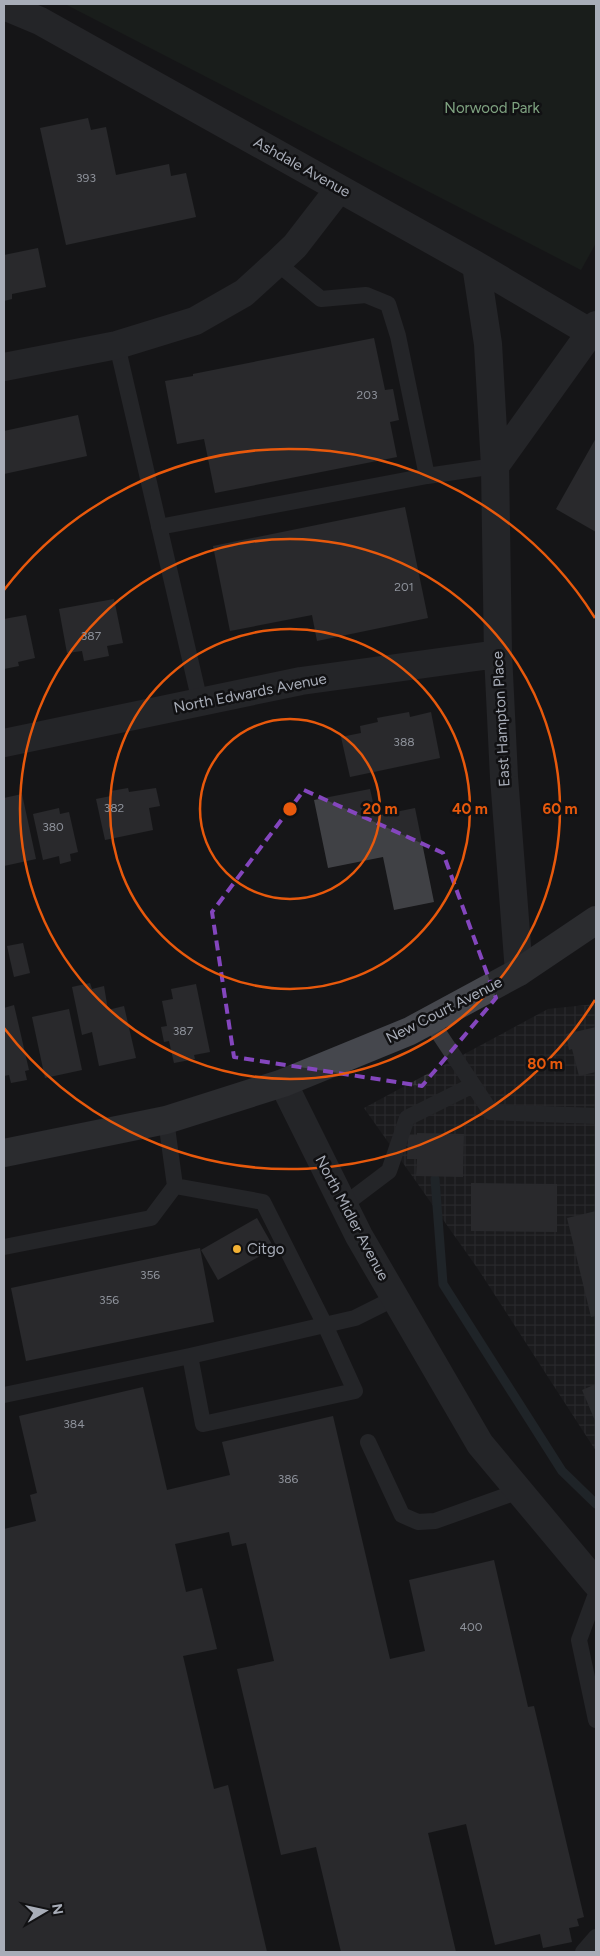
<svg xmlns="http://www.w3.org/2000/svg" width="600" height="1956" viewBox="0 0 600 1956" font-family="Figtree,sans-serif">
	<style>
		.industrial { fill: url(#industrial-grid) }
		.park { fill: #1e261f }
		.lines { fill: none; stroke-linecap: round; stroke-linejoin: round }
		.stream { stroke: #2c353c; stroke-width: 9 }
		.building { fill: #404145 }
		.service { stroke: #37383d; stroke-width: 16 }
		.minor { stroke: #37383d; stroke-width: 28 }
		.secondary { stroke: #45474d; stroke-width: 28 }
		.marked { fill: none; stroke: #8446be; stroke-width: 4; stroke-dasharray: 10 6; stroke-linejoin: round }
		.ring { fill: none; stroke: #e8590c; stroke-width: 2.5 }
		.poi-dot { fill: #f2b134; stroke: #111113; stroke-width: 2 }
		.labels { text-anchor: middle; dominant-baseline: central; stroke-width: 5; stroke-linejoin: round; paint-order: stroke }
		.number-label { font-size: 12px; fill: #8e929b }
		.park-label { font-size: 15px; fill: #7fa381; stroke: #111113 }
		.street-label { font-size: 15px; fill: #a8adb8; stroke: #111113 }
		.poi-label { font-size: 15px; fill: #a8adb8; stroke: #111113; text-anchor: start }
		.centre { fill: #e8590c; stroke: #111113; stroke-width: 2.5 }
		.ring-label { font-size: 15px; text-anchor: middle; font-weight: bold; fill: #e8590c; stroke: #111113; stroke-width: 5; stroke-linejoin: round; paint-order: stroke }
	</style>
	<defs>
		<pattern id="industrial-grid" width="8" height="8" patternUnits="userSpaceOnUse" patternTransform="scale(1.25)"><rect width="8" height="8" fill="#222225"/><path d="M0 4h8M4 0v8" fill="none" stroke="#3f3f43"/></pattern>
	</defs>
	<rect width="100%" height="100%" fill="#161618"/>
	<path class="industrial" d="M596 1004V1451L478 1269 364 1108 548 1009Z"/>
	<path class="park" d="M65 4H596V243L581 270Z"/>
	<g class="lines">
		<path class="stream" d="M435 1179 443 1284 562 1471 596 1504"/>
	</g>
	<path class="building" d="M88 118 91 130 106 127 116 175 169 164 171 176 186 173 196 217 66 245 40 128Z
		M38 248 46 287 12 294V299L4 301V255Z
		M374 338 385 390 393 389 399 420 390 422 397 457 215 493 204 439 177 444 165 381 193 376V374Z
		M78 415 87 456 4 474V431Z
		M596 438V532L556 509Z
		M405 507 428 618 317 641 312 615 230 631 213 546Z
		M114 599 123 643 107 646 109 656 84 661 82 651 67 653 59 609Z
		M26 615 35 658 18 662 19 666 4 669V619Z
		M409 712 410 717 431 712 440 758 350 777 341 737 361 733 360 726 378 722 377 718Z
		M128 788 129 792 156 788 160 806 149 808 153 830 105 840 96 799 111 796V791Z
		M370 789 376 816 415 808 434 902 394 910 383 857 328 868 314 800Z
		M22 794 36 859 4 866V798Z
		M59 808 60 814 69 812 78 852 70 854 71 861 60 864 59 856 43 860 33 814Z
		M23 943 30 973 14 977 7 946Z
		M90 983 92 989 104 986 108 1010 124 1006 136 1058 99 1066 92 1032 82 1035 72 987Z
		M196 984 210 1052 194 1055 195 1059 174 1063 169 1041 164 1042 161 1027 167 1026 162 1001 173 999 171 989Z
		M14 1005 29 1070 25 1071 27 1080 11 1083 9 1075 4 1076V1008Z
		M69 1009 82 1070 45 1078 32 1017Z
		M596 1027V1072L579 1076 572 1049 569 1050 566 1034Z
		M417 1133 464 1134 463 1177 416 1176 417 1159H407L408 1135H417Z
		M471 1183 557 1184V1232L471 1231Z
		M596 1211V1316L591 1317 567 1218Z
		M257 1218 274 1248 218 1280 201 1250Z
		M200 1248 214 1322 26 1361 11 1288Z
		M596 1384V1423L582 1390Z
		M143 1387 167 1490 230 1475 222 1442 333 1416 390 1659 425 1651 409 1580 494 1560 528 1707 534 1706 584 1917 577 1919 579 1926 569 1928 572 1942 543 1948 540 1934 495 1945 466 1824 428 1833 456 1952H341L316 1847 281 1855 237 1669 274 1661 246 1543 232 1546 229 1532 175 1544 186 1592 202 1588 217 1649 183 1656 214 1789 228 1785 267 1952H4V1529L36 1521 30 1495 37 1493 19 1416Z"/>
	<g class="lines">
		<path class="service" d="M277 263 321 299 366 295 388 304 398 336 427 476
			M117 345 200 702
			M159 527 427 476 495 466
			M430 1020 491 1112 596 1116
			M175 1186 263 1202 325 1325 355 1391 203 1424 190 1356
			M344 1205 389 1171 407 1118 473 1085
			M4 1247 151 1218 175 1186 166 1120
			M4 1395 190 1356 355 1318 395 1298
			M368 1442 402 1515 418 1522 435 1521 519 1491
			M596 1594 579 1640 596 1720
			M583 1952 596 1937"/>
		<path class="minor" d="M4 6 40 21 476 265 596 336
			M476 265 488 344 495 466
			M4 367 117 345 195 321 244 293 277 263 295 246 339 189
			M4 743 301 681 498 654
			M519 972 504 777 498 654 495 466 596 325
			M283 1083 359 1236 480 1444 596 1583"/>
		<path class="secondary" d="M4 1153 166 1120 283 1083 410 1031 519 972 596 920"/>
	</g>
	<path d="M0 0H600V1956H0ZM304 790 443 853 496 998 422 1086 234 1057 212 912Z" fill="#161618" fill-opacity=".55" fill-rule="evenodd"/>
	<path class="marked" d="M304 790 443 853 496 998 422 1086 234 1057 212 912Z"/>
	<g class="ring">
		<circle cx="290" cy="809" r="90"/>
		<circle cx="290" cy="809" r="180"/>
		<circle cx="290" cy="809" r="270"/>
		<path d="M595 1000A360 360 0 0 1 4 1028M4 590A360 360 0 0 1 595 618"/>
	</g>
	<circle class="poi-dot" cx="237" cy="1249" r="5"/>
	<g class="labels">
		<g class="number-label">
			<text x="86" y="178">393</text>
			<text x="367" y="395">203</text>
			<text x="404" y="587">201</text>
			<text x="91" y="636">387</text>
			<text x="404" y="742">388</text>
			<text x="114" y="808">382</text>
			<text x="53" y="827">380</text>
			<text x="183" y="1031">387</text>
			<text x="150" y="1275">356</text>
			<text x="109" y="1300">356</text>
			<text x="74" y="1424">384</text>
			<text x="288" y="1479">386</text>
			<text x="471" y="1627">400</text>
		</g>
		<g class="park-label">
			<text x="492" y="108">Norwood Park</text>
		</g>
		<g class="street-label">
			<text transform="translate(302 167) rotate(29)">Ashdale Avenue</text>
			<text transform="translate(250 693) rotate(-11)">North Edwards Avenue</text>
			<text transform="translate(501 719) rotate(-93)">East Hampton Place</text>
			<text transform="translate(444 1010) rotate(-27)">New Court Avenue</text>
			<text transform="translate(352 1218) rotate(62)">North Midler Avenue</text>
		</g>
		<g class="poi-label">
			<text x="247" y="1249">Citgo</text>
		</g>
	</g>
	<circle cx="290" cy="809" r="8" class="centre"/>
	<g class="ring-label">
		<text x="380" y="814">20 m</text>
		<text x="470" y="814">40 m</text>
		<text x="560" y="814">60 m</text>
		<text x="545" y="1069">80 m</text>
	</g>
	<rect width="600" height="1956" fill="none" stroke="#a8adb8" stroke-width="10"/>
	<g transform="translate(45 1911) rotate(81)" stroke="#111113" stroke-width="4" paint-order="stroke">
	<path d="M0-4L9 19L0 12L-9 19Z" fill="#a8adb8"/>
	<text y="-8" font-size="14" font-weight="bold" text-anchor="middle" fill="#a8adb8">N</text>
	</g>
</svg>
